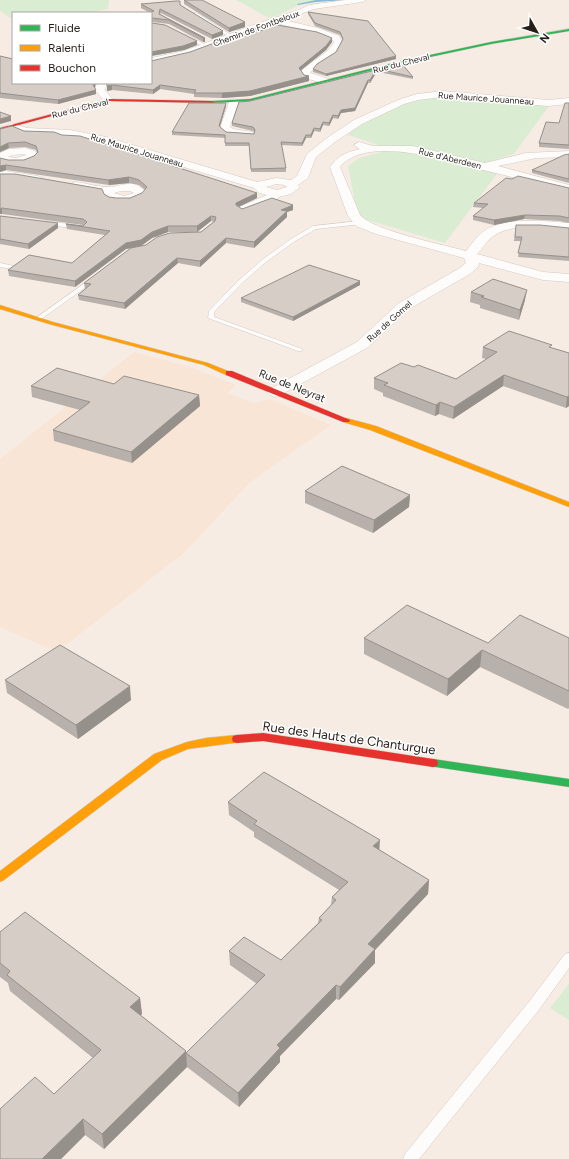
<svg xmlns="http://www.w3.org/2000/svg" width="569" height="1159" viewBox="0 0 569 1159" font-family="Figtree,sans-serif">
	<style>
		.built { fill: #f9e5d5 }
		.green { fill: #daedd3 }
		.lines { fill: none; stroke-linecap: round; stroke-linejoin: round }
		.stream { fill: #8abbd6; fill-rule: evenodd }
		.lane-casing { stroke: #d3cac3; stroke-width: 1 }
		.street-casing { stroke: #d3cac3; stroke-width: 1 }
		.fast-casing { stroke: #d3cac3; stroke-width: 1 }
		.slow-casing { stroke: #d3cac3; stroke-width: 1 }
		.jam-casing { stroke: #d3cac3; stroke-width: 1 }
		.lane { fill: #fefcfb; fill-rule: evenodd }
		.street { fill: #fefcfb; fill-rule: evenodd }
		.fast { fill: #30b455; fill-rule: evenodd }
		.slow { fill: #ff9f0a; fill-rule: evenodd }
		.jam { fill: #e5322d; fill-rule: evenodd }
		.wall { fill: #b8b0aa }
		.shaded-wall { fill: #96908b }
		.building { fill: #d6cdc6; stroke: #96908b }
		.labels { text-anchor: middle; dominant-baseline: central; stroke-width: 3; stroke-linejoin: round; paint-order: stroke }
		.far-street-label { font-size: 9px; fill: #261e18; stroke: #fff }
		.street-label { font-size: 11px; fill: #261e18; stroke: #fff }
		.near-street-label { font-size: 13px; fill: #261e18; stroke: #fff }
	</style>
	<rect width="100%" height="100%" fill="#f6ece4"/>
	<path class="built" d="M134 352 190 367 236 385 227 393 254 403 270 399 331 425 249 483 185 552 57 652 0 627V459Z"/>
	<path class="green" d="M0 0H109L108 9 87 13H13V20L0 11Z
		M236 0H346L316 1 297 6 271 19Z
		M427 97H460L549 106 514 154 494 160 497 174 445 243 364 219 357 212 348 166 359 158 382 152 376 144 348 135 361 122 402 104Z
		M569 984V1020L550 1008Z"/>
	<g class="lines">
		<path class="stream" d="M316 0H347L316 2 298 5 297 4Z"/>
		<defs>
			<path id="lane" d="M195 13H197L234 37 231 38 195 15Z
				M185 35H187L208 46 205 47 185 37Z
				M46 221 77 225 80 227 77 229 44 224 43 223Z
				M360 221 362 222V224L316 229 295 241 266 262 242 283 214 312V317L302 349V351H298L208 318 209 311 238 281 262 260 291 239 313 226Z
				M0 263 14 266 15 267 12 269 0 267Z
				M92 278 97 279 40 320H36V318Z
				M569 953V968L538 1011 419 1159H403L405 1154 528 1003 565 954Z"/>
			<path id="street" d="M346 0H366L362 2 314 9 284 20 318 28 339 36 342 42 335 53 316 66 310 73 329 79 331 81 329 83 326 84 305 78 300 73C310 60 327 56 334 42L333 40 312 32 275 23 190 55 151 64V58L184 51 256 24 299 10 309 5Z
				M97 83H107L105 90 113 100 111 102H105L95 90Z
				M443 91 548 100 569 98V104L548 106 443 97 418 100 404 104 362 124 335 142 316 157 308 178 298 185 300 187 291 194 279 197 277 199 243 213 239 211 237 209 239 207 267 195 259 193 254 188 104 143 70 136 25 134 8 128 7 126 12 123 27 128 70 130 106 137 257 182 276 178 291 180 297 176 307 154 327 138 354 120 398 100 417 94ZM276 184 284 185 287 187 277 190 266 187Z
				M234 99 239 102 230 127 233 129 253 132 254 134 253 136 226 134 220 128 229 102Z
				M359 142 373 146H413L485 163 526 153 569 151V157L536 158 498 166 569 185V191C540 184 512 177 483 170 450 161 366 134 340 167L360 215C372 230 444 245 466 251 471 245 476 237 483 232 504 216 544 221 569 223V231C546 228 511 222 492 237 486 242 482 249 477 254L543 272 569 274V282L543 280 479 263 478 267 470 274 409 309 367 348 280 395 275 397 270 395 267 392 270 389 357 342 399 303 460 268 466 263 464 258 376 234 356 226 348 216 330 167C337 156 347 152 360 149L354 145Z
				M25 148 35 151 37 156C29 167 11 166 0 161V153L9 149ZM24 154 26 155 16 158 8 157 12 155Z
				M6 171 38 176 44 179C38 186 10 177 0 178V172Z
				M76 182C86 183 97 187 108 187 121 188 134 176 146 193 138 204 107 207 103 193L72 187 70 185 72 183ZM121 191H130L134 193 124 196 114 193Z"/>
			<path id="fast" d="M569 29V31L491 44 397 64 250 101 212 103 210 102 212 101 250 99 397 62 491 42Z
				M433 759 569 779V787L429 766 428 763 429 760Z"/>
			<path id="slow" d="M0 305 53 322 208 363 233 373 232 375H226L204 365 49 324 0 309Z
				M343 418H346L376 426 569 502V507L370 430 343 422Z
				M237 735 241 736 242 739 241 742 188 749 162 760 4 880 0 882V871L154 754 187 742 206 738Z"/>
			<path id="jam" d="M108 99 212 101 214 102 212 103 108 101 0 130V128Z
				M226 371H232L350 420 349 422H343L226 375Z
				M263 733 433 759 437 760 438 763 437 766 433 767 263 741 237 743 233 742 232 739 233 736 237 735Z"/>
		</defs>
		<use href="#lane" class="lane-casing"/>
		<use href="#street" class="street-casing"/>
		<use href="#fast" class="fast-casing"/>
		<use href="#slow" class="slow-casing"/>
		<use href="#jam" class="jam-casing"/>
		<use href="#lane" class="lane"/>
		<use href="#street" class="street"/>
		<use href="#fast" class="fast"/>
		<use href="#slow" class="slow"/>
		<use href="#jam" class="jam"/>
	</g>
	<path class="wall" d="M184 0 245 22V27L229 32 184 4Z
		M141 4 180 5 223 35 212 39 161 13 160 14 205 38V42H203L169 24 152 22V23L197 45 184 50 151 56 150 13 141 8Z
		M308 12 396 59 326 76 313 72V69L336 52 343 40 340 35 315 26 308 14Z
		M260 31 332 42 326 50 301 70 304 75 309 76V81L250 96 222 98 194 97V94L160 89 153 94 112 90 107 91V83L190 52Z
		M0 56 96 83 94 87 96 94 58 104 0 98Z
		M378 69 413 77V79L378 72Z
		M376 70V73L370 83H368L355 111 341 113 338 119 333 118 329 126 323 125 320 132 314 131 311 138H306L302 146 281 145 286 168V172H251L249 146H225V138L172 135V132L226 103V106L220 127 226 132 254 134V132L253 131 232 126V123L250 101Z
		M569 103V149L539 147V143L559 123Z
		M0 129 24 131 62 135 257 198 239 207 242 209 293 210 287 212V217L254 248 226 243 200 267 178 263 125 309 79 300 78 295 85 289 84 283 146 245 201 232 214 222 211 221 197 232H168L152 238 141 246 126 249 75 287 9 276 8 270 72 263 105 235 67 229 66 224 83 226 84 225H83L2 214H0V174L104 194 109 197 116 198H130L142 193 145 190 139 185 129 183 109 185 6 170 0 172V158L8 160H24L34 156 37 153 36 150 25 147 9 148 0 152Z
		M569 154V183L532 173V170Z
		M569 188V223L559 221 524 219 494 225 473 220V216L483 208 473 207 474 203Z
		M0 216 58 228 29 249 0 244Z
		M516 225 569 228V261L518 257 521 241H514Z
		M360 281V285L293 321 241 302V298Z
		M471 292 525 300 519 320 480 308V305L470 302Z
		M483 347 551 348 569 353V406L566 408 503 386 453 419 439 414 435 416 383 396V393L374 389V378L414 367 456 379 486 359 482 358Z
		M114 384 199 395 200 406 132 463 54 441 53 430 80 410 32 397 31 386Z
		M305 491 410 495 409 507 373 533 305 503Z
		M364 638 488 643 569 638V708L568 709 480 667 447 696 364 654Z
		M5 680 131 700 78 739 7 693Z
		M228 802 379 850 429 880 428 894 375 950V963L339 1000 336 999 280 1056V1062L239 1107 187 1067 104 1149 85 1135 61 1159H0L54 1094 93 1058 10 991 8 983 0 977V932L140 998 142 1014 140 1015 186 1051V1053L257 984 230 965 229 951 281 960 318 923 319 918 331 905 332 897 339 890 254 837V832L229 815Z"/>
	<path class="shaded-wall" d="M245 22V27L229 32V28Z
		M223 31V35L212 39V35Z
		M203 38H205V42H203Z
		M332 38V42L326 50 299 72V68Z
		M197 41V45L184 50 151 56V52Z
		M396 56V59L326 76V74Z
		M376 70V73L370 83V80Z
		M309 76V81L250 96 222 98V93Z
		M368 80V83L355 111 341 113 338 119V116L341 110Z
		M94 83H96L94 90 93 85Z
		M112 85V90L107 91V86Z
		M160 85V89L153 94V90Z
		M96 90V94L58 104V100Z
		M226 103V106L219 129V126Z
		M333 115V118L329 126V123Z
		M11 116V121L0 124V119Z
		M323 122V125L320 132V129Z
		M314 128V131L311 138V135Z
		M306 135V138L302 146V143Z
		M8 143 9 148 0 152V147Z
		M6 165V170L0 172V166Z
		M129 177V183L109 185 108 180Z
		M257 193V198L236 208V203Z
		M293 205V210L287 212V217L254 248V242L281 210Z
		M2 208V214H0V209Z
		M525 215 524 219 494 225V220Z
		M211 216V221L197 232V226Z
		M58 223V228L29 249 28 244Z
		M168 226V232L152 238 141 246 126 249 75 287V281L126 243Z
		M226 238V243L200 267V261Z
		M177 258 178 263 125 309 124 303Z
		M360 281V285L293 321V317Z
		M527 290 525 300 519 320 520 310Z
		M504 375 503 386 453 419 454 407Z
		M199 395 200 406 132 463 131 452Z
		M569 396V406L566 408 567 397Z
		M440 402 439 414 435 416 436 405Z
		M410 495 409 507 373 533 374 520Z
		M482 650 480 667 447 696 448 679Z
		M130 686 131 700 78 739 76 725Z
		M380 840 379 854 373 846Z
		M429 880 428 894 375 950V963L339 1000 340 987 368 944Z
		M336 985V999L280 1056V1062L239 1107 238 1093 277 1045Z
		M140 998 142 1014 132 1023 130 1007Z
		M186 1051 187 1067 104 1149 102 1134Z
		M83 1119 85 1135 61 1159H42Z"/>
	<path class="building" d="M184 0H202L245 22 229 28Z
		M176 1H180V5L223 31 212 35 160 9 159 14 205 38H203L169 20 152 18 151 20V13H148L154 11 141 4Z
		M308 12 368 21 396 56 326 74 313 69 317 64 336 52 343 39 340 32 315 23Z
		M151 22 152 23 165 25 197 41 183 46 151 52Z
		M277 25 317 32 332 38 326 46 299 68 304 75 309 76 250 91 222 93H194L196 90 160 85 153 90 112 85 107 86V83H151V61L190 52 255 28 260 31Z
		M0 56 13 59V83H94L93 85 96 90 58 100 0 93Z
		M402 64 413 77 378 69Z
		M376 70 370 80H368L355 108 341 110 338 116 333 115 329 123 323 122 320 129 314 128 311 135H306L302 143 281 142 286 168 251 169 249 143H225V135L172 132 189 103H226L219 126 226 132 254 134 255 130 253 127 232 123 239 102 250 101Z
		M565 103H569V145L539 143 546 122 559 123Z
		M0 112 11 116 0 119Z
		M12 126 24 131 54 132 62 135 80 136 257 193 236 203V205L242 209 272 198 293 205 281 210 287 211 254 242 226 238 200 261 177 258 124 303 78 295 91 284 84 283 131 248 146 245 157 237 170 233 201 232 215 221 216 217 211 216 197 226H168L152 232 141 240 126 243 75 281 8 270 29 255 72 263 110 231 66 224 83 226 87 222 83 219 2 208 0 209V174H15L102 189 104 194 109 197 116 198H130L142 193 147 187 139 180 129 177 108 180 6 165 0 166V158L8 160H24L34 156 38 152 36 146 25 142 8 143 0 147V129Z
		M569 154V179L532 170 564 155Z
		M518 176 569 188V218L560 216 525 215 494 220 473 216 488 204 474 203 506 178 512 179Z
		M0 216 58 223 28 244 0 239Z
		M516 225H540L569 228V257L518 253 522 237H515Z
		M309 265 360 281 293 317 241 298Z
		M493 279 527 290 520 310 481 297 484 296 471 292Z
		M509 331 552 345 549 347 569 353V396L567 397 504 375 454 407 440 402 436 405 384 385 388 383 374 378 401 363 414 367 418 365 456 379 497 352 483 347Z
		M57 368 114 384 124 376 199 395 131 452 53 430 90 402 31 386Z
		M342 466 410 495 374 520 305 491Z
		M407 605 488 643 520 615 569 638V691L482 650 448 679 364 638Z
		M60 645 130 686 76 725 5 680Z
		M264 772 380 840 373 846 429 880 368 944 375 949 340 987 336 985 277 1045 280 1048 238 1093 186 1053 265 975 229 951 244 937 281 960 322 920 319 918 336 900 332 897 348 882 254 824 257 821 228 802Z
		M25 912 140 998 130 1007 186 1051 102 1134 83 1119 42 1159H0V1109L35 1077 54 1094 101 1050 7 975 10 971 0 963V932Z"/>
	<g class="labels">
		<g class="far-street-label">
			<text transform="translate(256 28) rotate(-20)">Chemin de Fontbeloux</text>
			<text transform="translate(401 63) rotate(-14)">Rue du Cheval</text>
			<text transform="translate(486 98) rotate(4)">Rue Maurice Jouanneau</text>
			<text transform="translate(80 108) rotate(-14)">Rue du Cheval</text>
			<text transform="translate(137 150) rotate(17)">Rue Maurice Jouanneau</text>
			<text transform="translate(450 158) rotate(14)">Rue d'Aberdeen</text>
			<text transform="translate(389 321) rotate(-42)">Rue de Gomel</text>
		</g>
		<g class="street-label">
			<text transform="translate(292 386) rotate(22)">Rue de Neyrat</text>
		</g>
		<g class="near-street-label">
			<text transform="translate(349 738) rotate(8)">Rue des Hauts de Chanturgue</text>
		</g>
	</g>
	<rect x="12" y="12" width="140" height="72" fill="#ffffff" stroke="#a8a5a3"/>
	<rect x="20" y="25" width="20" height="6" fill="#30b455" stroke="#a8a5a3"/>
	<text x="48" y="32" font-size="12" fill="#261e18">Fluide</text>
	<rect x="20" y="45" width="20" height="6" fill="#ff9f0a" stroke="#a8a5a3"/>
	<text x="48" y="52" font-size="12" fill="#261e18">Ralenti</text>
	<rect x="20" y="65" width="20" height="6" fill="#e5322d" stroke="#a8a5a3"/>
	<text x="48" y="72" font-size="12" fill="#261e18">Bouchon</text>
	<g transform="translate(537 32) rotate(129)" stroke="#ffffff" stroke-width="3" paint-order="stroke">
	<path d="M0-3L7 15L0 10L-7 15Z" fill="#261e18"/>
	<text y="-6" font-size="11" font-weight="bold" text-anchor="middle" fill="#261e18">N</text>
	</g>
</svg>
